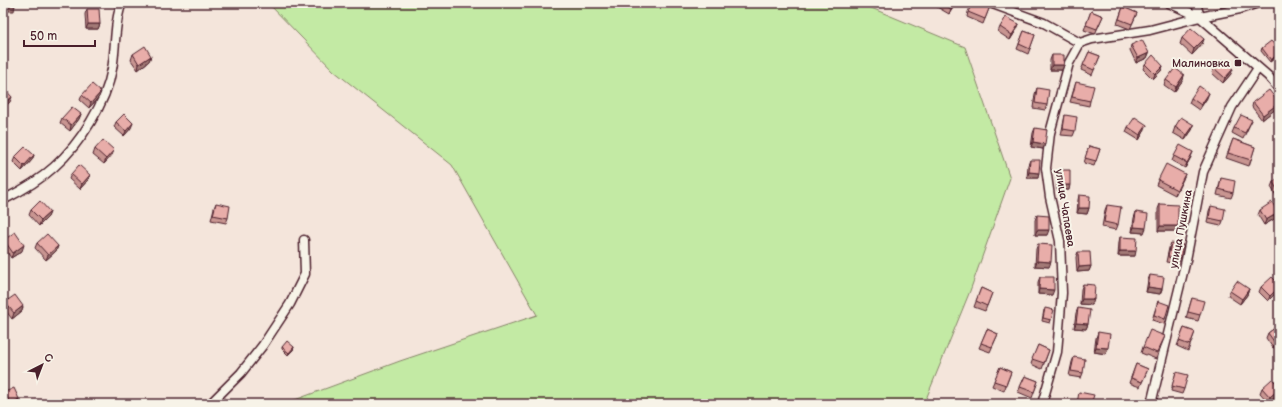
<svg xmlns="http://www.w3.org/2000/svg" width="1282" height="407" viewBox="0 0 1282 407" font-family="'Balsamiq Sans',sans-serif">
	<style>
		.green { fill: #c3eaa4; stroke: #868468 }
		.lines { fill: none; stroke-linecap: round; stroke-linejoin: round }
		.minor-casing { stroke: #4a1f2b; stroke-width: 11 }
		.minor { stroke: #f7f3e8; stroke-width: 8 }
		.wall { fill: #c89591; stroke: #4a1f2b }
		.shaded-wall { fill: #a27976; stroke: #4a1f2b }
		.building { fill: #e8ada9; stroke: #4a1f2b }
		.poi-dot { fill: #4a1f2b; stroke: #f7f3e8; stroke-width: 1.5 }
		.labels { text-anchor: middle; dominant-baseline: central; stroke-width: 4; stroke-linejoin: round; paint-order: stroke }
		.poi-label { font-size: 11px; fill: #4a1f2b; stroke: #f7f3e8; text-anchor: end }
		.street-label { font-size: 11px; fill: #4a1f2b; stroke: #f7f3e8 }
	</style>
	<rect width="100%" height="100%" fill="#f4e5db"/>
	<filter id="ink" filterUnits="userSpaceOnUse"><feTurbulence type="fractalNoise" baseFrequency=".025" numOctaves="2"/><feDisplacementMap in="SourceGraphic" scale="8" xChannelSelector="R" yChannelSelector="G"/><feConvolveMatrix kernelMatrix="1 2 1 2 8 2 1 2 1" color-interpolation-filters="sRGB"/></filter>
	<g filter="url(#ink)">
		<path class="green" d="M268 3H852L869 7 965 47 1010 178 970 291 924 404H284L400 361 537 315 452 165 334 71Z"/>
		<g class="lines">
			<defs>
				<path id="minor" d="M990 3 1044 23 1080 43 1092 39 1150 30 1200 17 1240 9 1258 3
					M1169 3 1200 17 1268 76 1279 89
					M1196 3 1200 17
					M3 200C19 192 41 179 54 167 80 144 106 103 112 69 116 49 114 20 122 3
					M210 404 241 373 263 345 290 304 305 274 304 240
					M1042 404 1057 352 1062 293 1060 241 1050 197 1046 168 1050 133 1069 63 1080 43
					M1151 404 1186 260 1203 172 1232 107 1258 68"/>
			</defs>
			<use href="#minor" class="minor-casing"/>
			<use href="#minor" class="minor"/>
		</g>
		<path class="wall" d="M938 3H956L949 14 937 7Z
			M1073 3H1084L1082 7Z
			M990 6 983 24 967 17 968 12Z
			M1123 7 1137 13 1130 29 1117 24Z
			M87 9 100 24 98 29H86L85 14Z
			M1091 11 1103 16 1095 34 1084 30Z
			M1019 24 1017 29 1010 40 998 32 1000 27Z
			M1024 31 1035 35 1028 54 1017 49Z
			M1182 38 1204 39 1202 44 1192 55 1180 44Z
			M1131 45 1149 53 1147 58 1136 63 1130 50Z
			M1262 48 1279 50V55L1270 62 1261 51Z
			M1089 52 1100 56 1092 75 1081 70Z
			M133 54 151 56 149 61 138 70 131 60Z
			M1052 55 1064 65 1062 70H1050V60Z
			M1145 64 1163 66 1161 71 1153 79 1143 69Z
			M1214 68 1231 74 1223 83 1212 73Z
			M1184 75 1183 80 1174 92 1164 85 1166 80Z
			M1076 82 1090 101 1089 106 1070 102Z
			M1037 88 1047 105 1045 110 1033 108 1035 94Z
			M82 95 99 97 89 108 80 100Z
			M1191 98H1207L1199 110 1189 103Z
			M1253 102 1279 103 1277 108 1262 120 1252 107Z
			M81 114 79 119 70 131 60 123 62 118Z
			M1065 115 1075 131 1073 136 1061 135Z
			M1252 120 1243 139 1232 133 1234 128Z
			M116 122 131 128 124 136 114 127Z
			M1194 125 1192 130 1185 140 1173 133 1175 127Z
			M1128 127 1145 130 1139 140 1126 132Z
			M1035 128 1045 144 1043 149 1031 147 1033 133Z
			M1233 139 1255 147 1249 166 1226 158Z
			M1089 146 1100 149 1094 166 1084 163Z
			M95 149 114 150 112 155 104 164 93 155Z
			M34 155 32 160 22 171 13 162 15 157Z
			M1174 156 1191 157 1185 168 1172 161Z
			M1030 160 1038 178H1027L1028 165Z
			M1058 170 1069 190H1057L1056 176Z
			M71 174 88 180 80 189 69 179Z
			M1221 178 1233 193 1231 198 1217 195Z
			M1279 178V199H1278L1271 187 1273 182Z
			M1183 179 1175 195 1156 185 1158 180Z
			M1079 195 1089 208 1087 214 1077 213 1078 200Z
			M216 203 228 218 226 223 211 220 214 208Z
			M1160 204 1178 226 1176 231H1158V209Z
			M1107 205 1118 225 1116 230 1102 227 1105 210Z
			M1211 206 1223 221 1221 226 1207 223 1209 211Z
			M31 210 50 212 48 217 39 226 29 215Z
			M1260 210 1278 213 1276 218 1264 225 1258 215Z
			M1136 212 1144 233 1132 232 1134 218Z
			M1037 215 1047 235H1035V220Z
			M1120 237 1135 256H1118L1119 242Z
			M4 240 22 251 11 258 3 246V243Z
			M37 243 58 246 56 251 46 260 35 248Z
			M1171 243 1180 259 1178 264 1166 262 1169 248Z
			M1038 244 1049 267 1035 266 1036 249Z
			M1078 252 1091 266 1089 271 1077 272 1076 257Z
			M1150 275 1162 289 1160 294 1146 292 1148 280Z
			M1040 277 1052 295 1038 294V282Z
			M1083 284 1094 299 1092 305 1080 304 1081 289Z
			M1279 284V288L1278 291 1268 301 1259 292 1261 287Z
			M981 288 992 293 985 311 974 307Z
			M1249 289 1247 295 1240 304 1228 296 1230 291Z
			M1192 298 1200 315 1198 321 1186 318Z
			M1158 301 1165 319 1164 324 1152 320Z
			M5 302 23 306 22 311 12 319 3 307Z
			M1078 308 1088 324 1086 329 1074 328 1076 313Z
			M1044 310 1051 320 1050 323 1042 321Z
			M1279 325V344L1273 348 1266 338 1268 333Z
			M1184 328 1195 332 1188 351 1177 346Z
			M987 329 998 334 990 352 979 348Z
			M1098 332 1106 354 1094 352 1096 338Z
			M1165 336 1156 359 1141 353 1143 347Z
			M1038 345 1049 350 1042 369 1031 364Z
			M282 347H294L293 350 288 355 282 349Z
			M1074 357 1083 373 1081 378 1069 376 1072 362Z
			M1136 364 1148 369 1140 387 1129 383Z
			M1000 367 1011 372 1004 391 992 386Z
			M1176 372 1184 389 1182 394 1171 391Z
			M1025 376 1038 381 1032 398 1018 392Z
			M1279 386V393L1268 402 1260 393 1262 388Z
			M5 392 18 404H6L3 398Z"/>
		<path class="shaded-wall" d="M955 3H956L949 14 951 9Z
			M15 5 14 11H3V6Z
			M88 24H100L98 29H86Z
			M1019 24 1017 29 1010 40 1012 35Z
			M1204 39 1202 44 1192 55 1194 49Z
			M1149 53 1147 58 1136 63 1138 58Z
			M1279 53V55L1270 62 1271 60Z
			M151 56 149 61 138 70 139 64Z
			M1052 65H1064L1062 70H1050Z
			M1163 66 1161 71 1153 79 1155 74Z
			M1233 69 1231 74 1223 83 1225 78Z
			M1184 75 1183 80 1174 92 1176 87Z
			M101 92 99 97 89 108 91 103Z
			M1209 93 1207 98 1199 110 1201 105Z
			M12 97 10 102 3 108V104Z
			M1279 103 1277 108 1262 120 1263 115Z
			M81 114 79 119 70 131 71 125Z
			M133 123 131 128 124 136 126 131Z
			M1147 125 1145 130 1139 140 1140 135Z
			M1194 125 1192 130 1185 140 1187 135Z
			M1033 142 1045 144 1043 149 1031 147Z
			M114 150 112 155 104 164 106 159Z
			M1193 152 1191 157 1185 168 1187 163Z
			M34 155 32 160 22 171 24 166Z
			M1029 172 1039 173 1038 178H1027Z
			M1185 174 1183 179 1175 195 1177 190Z
			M90 175 88 180 80 189 82 184Z
			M1058 185H1070L1069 190H1057Z
			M1079 208H1089L1087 214 1077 213Z
			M50 212 48 217 39 226 41 220Z
			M1278 213 1276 218 1264 225 1266 220Z
			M1160 226H1178L1176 231H1158Z
			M1134 227 1146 228 1144 233 1132 232Z
			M1037 230H1049L1047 235H1035Z
			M24 245 22 251 11 258 13 253Z
			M58 246 56 251 46 260 48 255Z
			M1120 251H1136L1135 256H1118Z
			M1037 261 1051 262 1049 267 1035 266Z
			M1091 266 1089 271 1077 272 1079 267Z
			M1148 287 1162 289 1160 294 1146 292Z
			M1279 287 1278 291 1268 301 1270 296Z
			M1039 289 1054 290 1052 295 1038 294Z
			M1249 289 1247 295 1240 304 1242 299Z
			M1082 299H1094L1092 305 1080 304Z
			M23 306 22 311 12 319 14 313Z
			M1076 323 1088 324 1086 329 1074 328Z
			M1279 340V344L1273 348 1275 343Z
			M294 347 293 350 288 355 289 353Z
			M1096 347 1108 348 1106 354 1094 352Z
			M1279 389V393L1268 402 1270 397Z
			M19 399 18 404H10Z"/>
		<path class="building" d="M3 3H15V5L3 6Z
			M941 3H955L951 9Z
			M972 3H983L990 6 985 19 968 12Z
			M1123 7 1137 13 1132 24 1119 19Z
			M87 9H99L100 24H88Z
			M1091 11 1103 16 1097 29 1086 25Z
			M1006 17 1019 24 1012 35 1000 27Z
			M1191 28 1204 39 1194 49 1182 38Z
			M1024 31 1035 35 1030 49 1019 44Z
			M1142 40 1149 53 1138 58 1131 45Z
			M1271 41 1279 50V53L1271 60 1262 48Z
			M145 46 151 56 139 64 133 54Z
			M1089 52 1100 56 1094 70 1083 65Z
			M1052 55H1064V65H1052Z
			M1153 55 1163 66 1155 74 1145 64Z
			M1222 59 1233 69 1225 78 1214 68Z
			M1175 68 1184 75 1176 87 1166 80Z
			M1076 82 1094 86 1090 101 1072 97Z
			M92 84 101 92 91 103 82 95Z
			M1199 86 1209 93 1201 105 1191 98Z
			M3 87 12 97 3 104Z
			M1037 88 1049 90 1047 105 1035 103Z
			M1269 90 1279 103 1263 115 1253 102Z
			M72 107 81 114 71 125 62 118Z
			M124 114 133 123 126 131 116 122Z
			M1065 115 1077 117 1075 131 1063 129Z
			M1241 115 1252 120 1245 133 1234 128Z
			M1135 117 1147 125 1140 135 1128 127Z
			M1181 117 1194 125 1187 135 1175 127Z
			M1035 128 1047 130 1045 144 1033 142Z
			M1233 139 1255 147 1251 160 1228 153Z
			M103 140 114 150 106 159 95 149Z
			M1180 145 1193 152 1187 163 1174 156Z
			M1089 146 1100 149 1096 161 1085 158Z
			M25 147 34 155 24 166 15 157Z
			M1030 160H1040L1039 173 1029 172Z
			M1166 164 1185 174 1177 190 1158 180Z
			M79 165 90 175 82 184 71 174Z
			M1058 170H1070V185H1058Z
			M1221 178 1235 181 1233 193 1219 189Z
			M1279 178V193L1273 182Z
			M1079 195 1090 196 1089 208H1079Z
			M40 201 50 212 41 220 31 210Z
			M1272 202 1278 213 1266 220 1260 210Z
			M216 203 230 206 228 218 213 215Z
			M1160 204 1178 205V226H1160Z
			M1107 205 1121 207 1118 225 1104 222Z
			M1211 206 1225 209 1223 221 1209 218Z
			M1136 212 1148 214 1146 228 1134 227Z
			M1037 215 1049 216V230H1037Z
			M15 232 24 245 13 253 4 240Z
			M47 234 58 246 48 255 37 243Z
			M1120 237 1137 238 1136 251H1120Z
			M1171 243 1183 245 1180 259 1168 257Z
			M1038 244 1052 245 1051 262 1037 261Z
			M1078 252H1090L1091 266 1079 267Z
			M1150 275 1164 277 1162 289 1148 287Z
			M1040 277H1054V290L1039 289Z
			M1272 277 1279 284V287L1270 296 1261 287Z
			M1237 281 1249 289 1242 299 1230 291Z
			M1083 284 1095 285 1094 299H1082Z
			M981 288 992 293 987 306 976 301Z
			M15 295 23 306 14 313 5 302Z
			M1192 298 1204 301 1200 315 1188 312Z
			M1158 301 1169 305 1165 319 1154 315Z
			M1045 308 1054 310 1051 320 1043 318Z
			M1078 308 1090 310 1088 324 1076 323Z
			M1279 325V340L1275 343 1268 333Z
			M1184 328 1195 332 1190 345 1179 341Z
			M987 329 998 334 992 347 981 343Z
			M1150 330 1165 336 1157 353 1143 347Z
			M1098 332 1110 334 1108 348 1096 347Z
			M287 341 294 347 289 353 282 347Z
			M1038 345 1049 350 1044 363 1032 359Z
			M1074 357 1085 359 1083 373 1071 371Z
			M1136 364 1148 369 1142 382 1131 378Z
			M1000 367 1011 372 1006 385 994 381Z
			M1176 372 1188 375 1184 389 1172 386Z
			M1025 376 1038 381 1034 392 1020 387Z
			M1272 379 1279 386V389L1270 397 1262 388Z
			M14 388 19 399 10 404 5 392Z
			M1079 392 1094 395 1091 404H1077Z"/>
	</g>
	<rect class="poi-dot" x="1234" y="59" width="8" height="8" rx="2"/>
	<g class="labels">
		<g class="poi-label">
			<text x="1230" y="63">Малиновка</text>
		</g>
		<g class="street-label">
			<text transform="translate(1065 208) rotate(81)">улица Чапаева</text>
			<text transform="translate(1181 229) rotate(-79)">улица Пушкина</text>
		</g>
	</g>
	<rect width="1282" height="407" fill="none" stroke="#f7f3e8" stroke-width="16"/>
	<rect x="8" y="8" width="1266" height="391" fill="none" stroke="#4a1f2b" stroke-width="1.5" filter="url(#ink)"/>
	<g transform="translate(42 365) rotate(42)" stroke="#f7f3e8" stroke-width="3" paint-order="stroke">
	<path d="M0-3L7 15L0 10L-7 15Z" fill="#4a1f2b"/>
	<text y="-6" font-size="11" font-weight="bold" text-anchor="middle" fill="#4a1f2b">С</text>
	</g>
	<path d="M24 40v6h71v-6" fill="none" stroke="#4a1f2b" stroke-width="2"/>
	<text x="30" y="40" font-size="12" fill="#4a1f2b" stroke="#f7f3e8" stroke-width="3" paint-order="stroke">50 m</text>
</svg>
